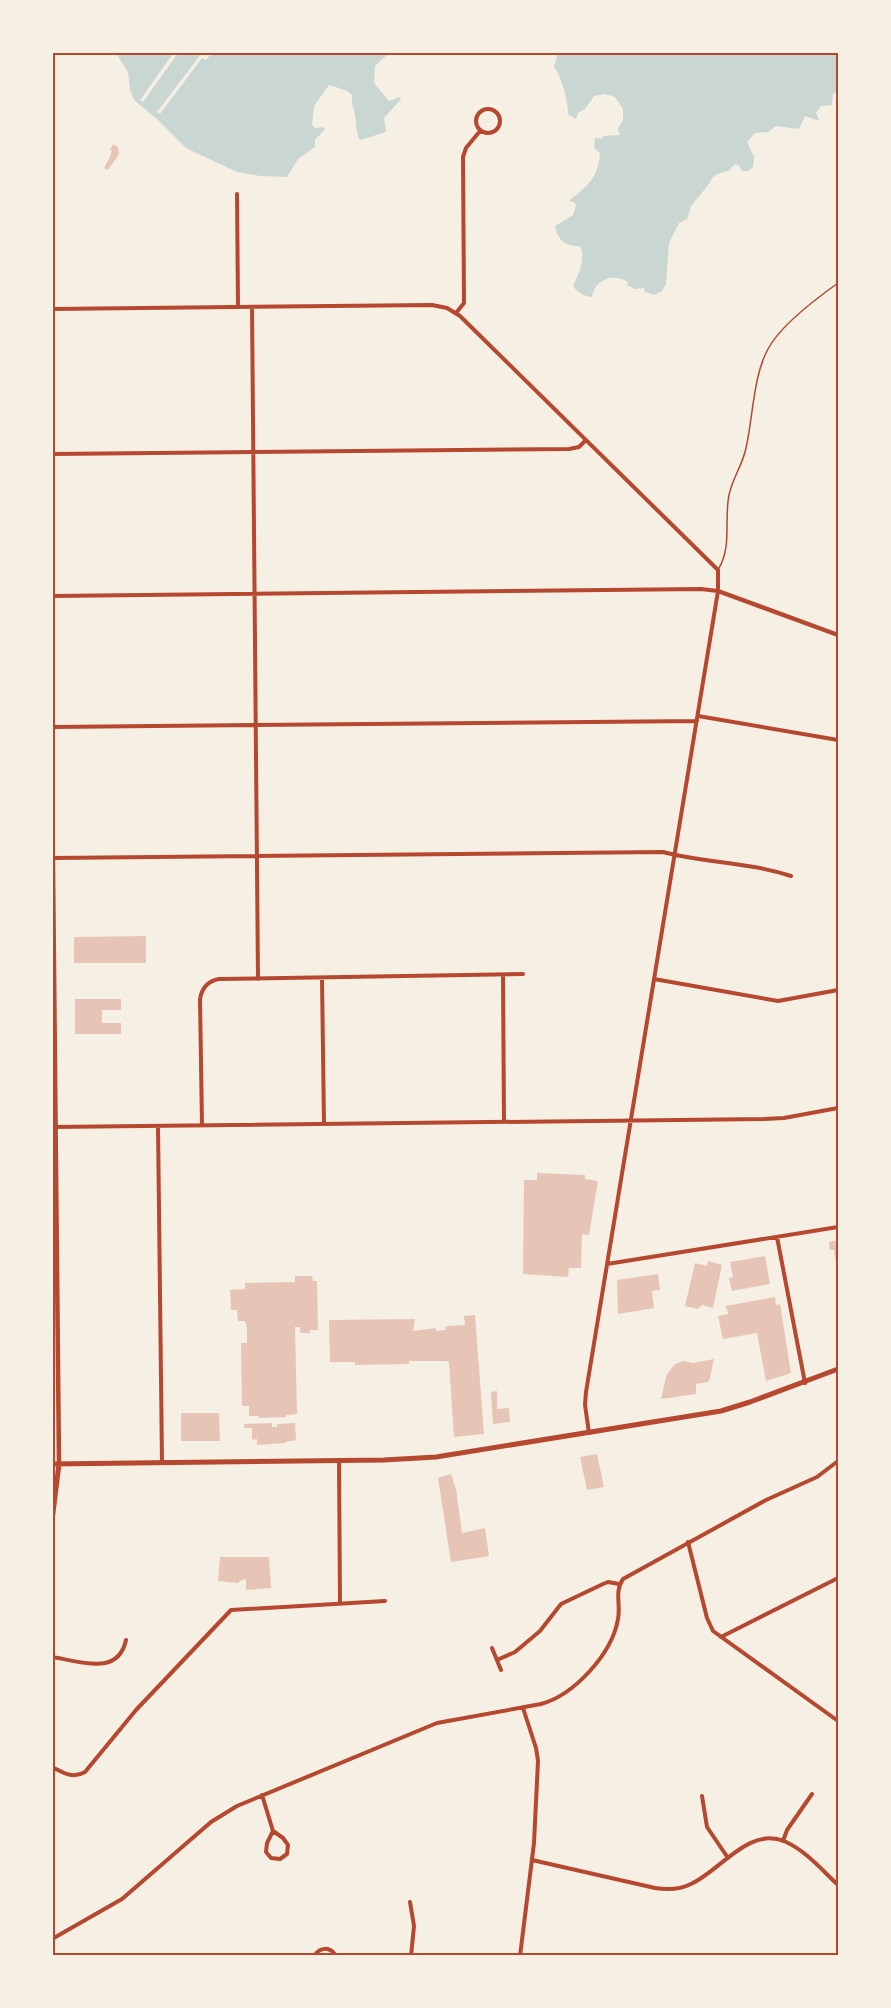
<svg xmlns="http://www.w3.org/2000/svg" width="891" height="2008" viewBox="0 0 891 2008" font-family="Signika,sans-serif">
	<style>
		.water { fill: #c9d6d2 }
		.pier { fill: #f6efe4 }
		.building { fill: #e6c5b7 }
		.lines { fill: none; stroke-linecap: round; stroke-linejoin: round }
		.service { stroke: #b5482f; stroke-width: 1.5 }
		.minor { stroke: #b5482f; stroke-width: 4 }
		.tertiary { stroke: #b5482f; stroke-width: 4.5 }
		.secondary { stroke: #b5482f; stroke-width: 5 }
		.neatline { fill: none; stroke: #b5482f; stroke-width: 2 }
	</style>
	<rect width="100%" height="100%" fill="#f6efe4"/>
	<path class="water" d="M116 53H389L375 66 374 83 389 101 400 97 401 99 384 118 386 132 360 140C355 131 357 125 355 115 354 107 351 104 352 95L347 91 329 85 314 106 312 125 315 128 322 127 325 129 315 140V147L298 159 287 177 260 176 237 172 186 148 156 118 134 100 130 89 128 72Z
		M555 53H838V92L833 94 832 105 821 106 816 113 820 121 805 116 799 129 776 126 768 132 755 133 747 142 754 157 753 167 748 171H742L739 165 735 164 728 171 717 174 712 178 709 184 691 206 687 219 679 223 669 243 666 284 662 291 654 295 645 292 644 288 635 289 627 285 628 282C613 273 595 279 592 297 584 296 578 293 573 286 579 273 586 260 580 246 566 247 557 240 555 226L573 215 576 205 574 202 569 201C587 186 598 179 600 153L594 148 595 138 602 139 603 136 620 135 618 129 623 120V109L615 97 605 94 594 96 585 109 578 113 576 119 568 114C568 100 562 78 554 67L557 56Z"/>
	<path class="pier" d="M169 53H178L143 102 140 100 172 55Z
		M202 53H212L206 60 202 58 160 114 157 112Z"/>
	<path class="building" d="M113 144 118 147 119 154 108 170 104 168 110 157 112 150H110Z
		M146 936V963H74V937Z
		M75 999H121V1010H102V1023H121V1034H75Z
		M537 1173 585 1175V1179L598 1181 589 1235 582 1234 581 1268H569L568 1277 523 1274 524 1180H537Z
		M838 1240V1270L837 1271 834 1250H830L829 1242Z
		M765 1256 770 1284 732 1291 729 1278 733 1277 730 1262Z
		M708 1261 722 1265 713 1308 702 1305 698 1309 685 1306 695 1263 707 1266Z
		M658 1274 660 1290 652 1291 654 1308 618 1314 617 1280Z
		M295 1276H312L313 1281H317L318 1330H310V1333H300V1327H295L297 1414 286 1415V1417L259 1418V1416H249V1406H242L241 1343H247V1328L245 1321H238L237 1310H231L230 1290 245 1289V1283L295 1282Z
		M775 1297 776 1305 780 1304 791 1373 766 1381 757 1333 723 1339 718 1316 728 1314 726 1306Z
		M475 1315 484 1434 454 1437 449 1362 447 1361H409V1364L355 1365V1362H330L329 1320 415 1319 413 1331 436 1328V1331L446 1330 445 1327 450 1326 465 1325 464 1316Z
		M714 1359 710 1378 708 1382 696 1384V1394L661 1399 667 1374 675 1364 684 1361 693 1363Z
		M497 1391V1409L509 1408 510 1422 493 1424 491 1392Z
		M181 1413H219L220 1441H181Z
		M272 1423V1427H277V1424L295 1423 296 1440 285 1442V1443L257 1445V1439L252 1440V1428H244V1424Z
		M597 1454 604 1487 587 1490 580 1457Z
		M451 1474 456 1489 462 1533 485 1528 489 1556 451 1562 438 1478Z
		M220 1557H269L271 1588 246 1590V1579L239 1581V1583L218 1581Z"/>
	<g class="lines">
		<path class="service" d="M719 568C732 546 724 519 729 495 732 479 743 464 746 448 753 418 753 376 768 349 780 326 817 298 838 283"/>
		<path class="minor" d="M476 121a12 12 0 1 1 24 0a12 12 0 1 1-24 0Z
			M237 194 238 307
			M252 307 258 979
			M52 309 432 305 447 308 460 316 718 570V591L586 1392 585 1405 589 1433
			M456 313 464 303 463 157 466 148 480 131
			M52 454 569 449 579 447 586 440
			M52 596 701 589 718 591
			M698 716 838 740
			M52 727 697 721
			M52 858 663 852C705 863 749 862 791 876
			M503 976 504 1122
			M322 978 324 1124
			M654 979 778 1001 838 990
			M202 1125 200 999C202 987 208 981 219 979L523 974
			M158 1126 162 1462
			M52 1127 764 1119 784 1118 838 1108
			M777 1237 805 1383
			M607 1264 838 1227
			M339 1461 340 1603
			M688 1542 707 1618 713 1631 838 1721
			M721 1637 838 1578
			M492 1648 501 1670
			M52 1657C80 1661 118 1677 126 1640
			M497 1660 515 1652 540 1631 561 1604 603 1584 608 1582 619 1584
			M52 1767C64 1773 73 1779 85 1772L136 1710 231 1610 385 1601
			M262 1795 273 1831 267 1843 266 1852 271 1858 280 1859 287 1854 288 1845 283 1838 273 1831
			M702 1796 707 1827 728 1858
			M783 1841 787 1830 812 1794
			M532 1860 655 1888C667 1890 679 1890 691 1884 720 1871 748 1827 784 1841 805 1850 822 1870 838 1885
			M410 1902 414 1926 411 1956
			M52 1939 122 1899 211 1822 237 1806 437 1723 541 1704C574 1695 612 1654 618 1619 621 1605 614 1592 623 1579L766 1500 817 1477 838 1461
			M314 1956C320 1947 330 1946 336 1956
			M520 1956 534 1843 538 1761 536 1748 523 1708"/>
		<path class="tertiary" d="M718 591 838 635
			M52 768 59 1464"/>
		<path class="secondary" d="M52 1464 384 1460 436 1457 721 1411 750 1402 838 1369
			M52 1521 59 1464"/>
	</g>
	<rect width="891" height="2008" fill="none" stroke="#f6efe4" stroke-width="108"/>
	<rect x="54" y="54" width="783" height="1900" class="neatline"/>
</svg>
